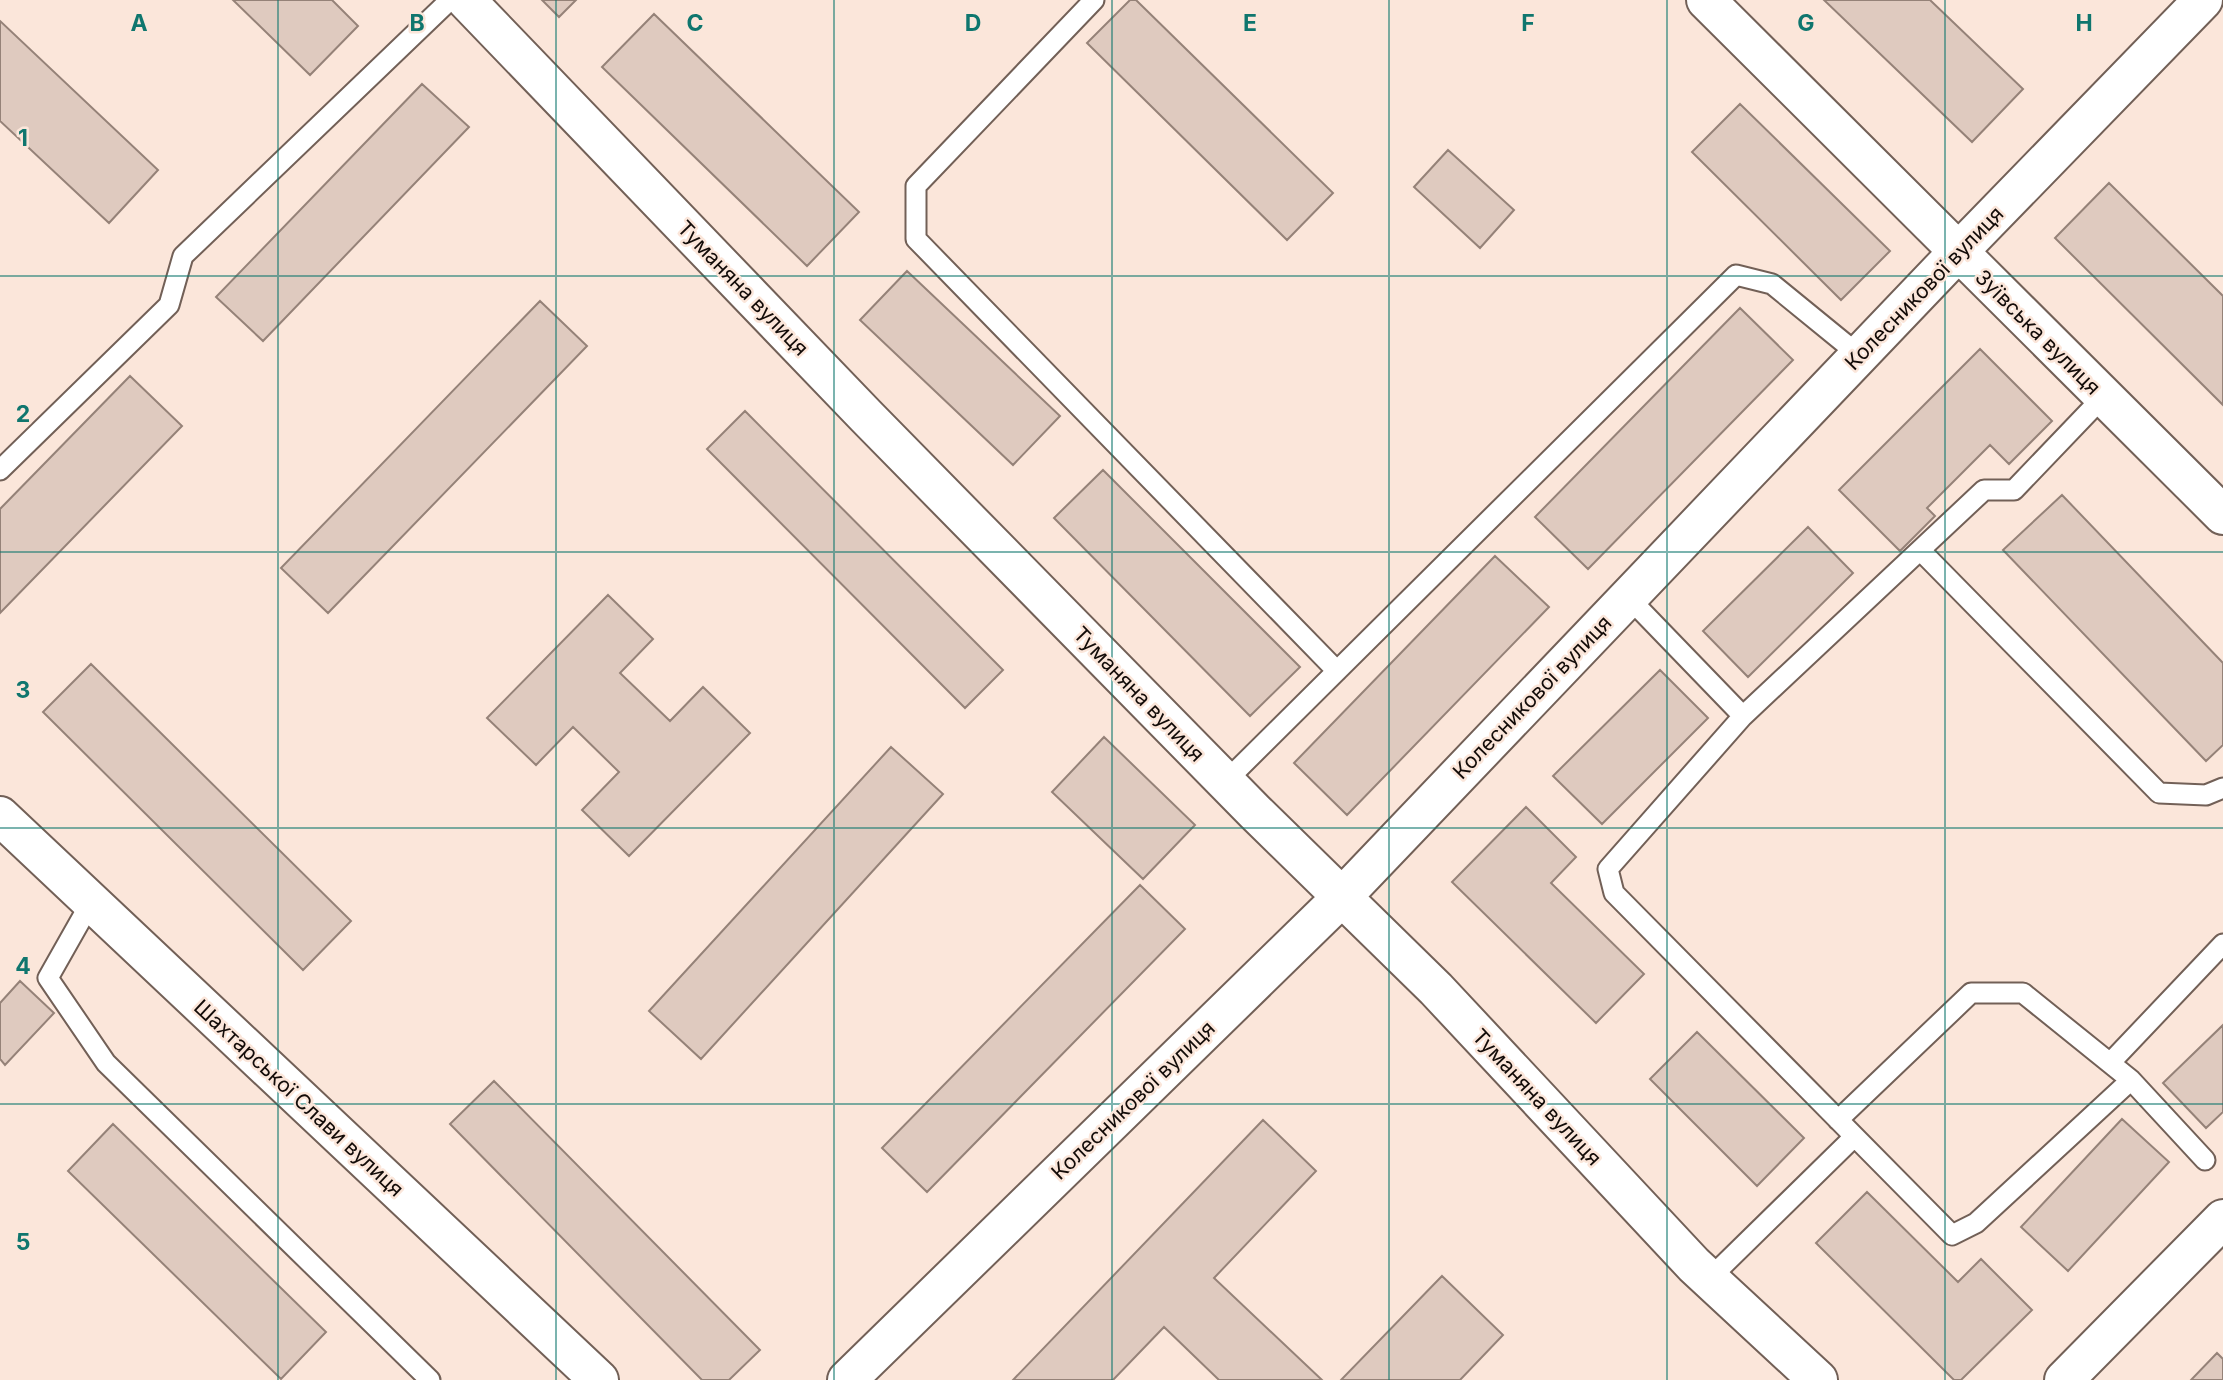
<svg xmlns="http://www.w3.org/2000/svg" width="2223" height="1380" viewBox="0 0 2223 1380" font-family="Inter,sans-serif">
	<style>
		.building { fill: #dfcabf; stroke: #958278; stroke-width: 2 }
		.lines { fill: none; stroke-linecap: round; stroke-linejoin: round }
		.service-casing { stroke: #726057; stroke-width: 23 }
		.minor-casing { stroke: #726057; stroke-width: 42 }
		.service { stroke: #fff; stroke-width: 19 }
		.minor { stroke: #fff; stroke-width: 38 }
		.grid { fill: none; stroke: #0f766e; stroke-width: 2; stroke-opacity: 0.55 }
		.labels { text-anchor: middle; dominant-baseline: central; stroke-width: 5; stroke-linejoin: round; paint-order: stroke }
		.street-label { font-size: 21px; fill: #120b08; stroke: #fbe6da }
		.grid-label { font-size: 23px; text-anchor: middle; font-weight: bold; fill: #0f766e; stroke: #fbe6da; stroke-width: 5; stroke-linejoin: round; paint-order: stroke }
	</style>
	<rect width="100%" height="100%" fill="#fbe6da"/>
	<path class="building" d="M233 0H332L358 26 310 75Z
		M542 0H576L559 17Z
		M1130 0H1136L1333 193 1287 240 1087 43Z
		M1824 0H1930L2023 89 1972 142Z
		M654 14 859 212 807 266 602 67Z
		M0 21 158 170 109 223 0 121Z
		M422 84 469 127 263 341 216 297Z
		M1740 104 1890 251 1841 300 1692 152Z
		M1448 150 1514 210 1480 248 1414 187Z
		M2109 183 2223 296V405L2055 238Z
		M907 271 1060 416 1013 465 860 320Z
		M540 301 587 346 328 613 281 568Z
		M1740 308 1793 360 1588 569 1535 517Z
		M1980 349 2052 421 2009 464 1990 445 1927 508 1935 516 1900 551 1839 490Z
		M130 376 182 426 0 613V509Z
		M745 411 1003 670 965 708 707 449Z
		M1103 470 1300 667 1250 716 1054 518Z
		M2062 495 2223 663V745L2206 761 2003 550Z
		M1808 527 1853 573 1748 677 1703 631Z
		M1495 556 1549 607 1347 815 1294 763Z
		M608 595 653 639 620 673 670 721 703 687 750 733 629 856 582 810 619 772 573 727 536 765 487 718Z
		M91 664 351 921 303 970 43 712Z
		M1660 670 1708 718 1602 824 1553 776Z
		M1104 737 1195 825 1143 879 1052 792Z
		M891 747 943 794 701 1059 649 1011Z
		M1526 807 1576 857 1551 883 1644 974 1596 1023 1452 882Z
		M1140 885 1185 929 927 1192 882 1148Z
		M20 981 54 1013 5 1065 0 1059V1003Z
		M2223 1025V1112L2206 1128 2163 1083Z
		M1697 1032 1804 1138 1757 1186 1650 1079Z
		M494 1081 760 1350 729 1380H702L450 1124Z
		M2122 1119 2169 1162 2068 1271 2021 1227Z
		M1263 1120 1316 1171 1214 1278 1322 1380H1219L1164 1327 1113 1380H1013Z
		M113 1124 326 1332 281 1379 68 1171Z
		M1867 1192 1958 1282 1981 1259 2032 1310 1961 1380H1954L1816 1243Z
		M1442 1276 1503 1335 1460 1380H1341Z
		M2217 1353 2223 1359V1380H2191Z"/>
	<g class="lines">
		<defs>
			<path id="service" d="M1094 0 916 186V239L1337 671
				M2103 397 2014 490H1984L1743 716 1608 869 1614 893 1952 1235 1976 1223 2131 1080
				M0 470 169 305 183 256 450 0
				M1920 550 2159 793 2206 795 2223 788
				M1628 597 1743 716
				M1225 782 1736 275 1772 284 1859 355
				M91 902 48 978 106 1063 430 1380
				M2110 1063 2223 944
				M1838 1120 1971 993H2023L2131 1080 2205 1160
				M1709 1279 1854 1137"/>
			<path id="minor" d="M466 0 866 416 1255 812 1436 989 1694 1265 1818 1380
				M1706 0 2223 515
				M0 816 599 1380
				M847 1380 1342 897 1958 252 2203 0
				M2064 1380 2223 1219"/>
		</defs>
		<use href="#service" class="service-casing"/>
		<use href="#minor" class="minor-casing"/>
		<use href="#service" class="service"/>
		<use href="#minor" class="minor"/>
	</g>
	<path class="grid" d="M278 0V1380M556 0V1380M834 0V1380M1112 0V1380M1389 0V1380M1667 0V1380M1945 0V1380M0 276H2223M0 552H2223M0 828H2223M0 1104H2223"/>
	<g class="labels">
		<g class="street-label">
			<text transform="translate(743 288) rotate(46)">Туманяна вулиця</text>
			<text transform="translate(1924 288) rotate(-46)">Колесникової вулиця</text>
			<text transform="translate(2038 332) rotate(45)">Зуївська вулиця</text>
			<text transform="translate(1139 694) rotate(46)">Туманяна вулиця</text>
			<text transform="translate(1532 697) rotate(-46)">Колесникової вулиця</text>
			<text transform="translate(1537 1097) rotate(47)">Туманяна вулиця</text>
			<text transform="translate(299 1098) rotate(43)">Шахтарської Слави вулиця</text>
			<text transform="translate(1133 1100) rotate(-44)">Колесникової вулиця</text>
		</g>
	</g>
	<g class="grid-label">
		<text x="139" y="31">A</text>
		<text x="417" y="31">B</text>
		<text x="695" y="31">C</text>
		<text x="973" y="31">D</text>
		<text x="1250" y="31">E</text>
		<text x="1528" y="31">F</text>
		<text x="1806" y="31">G</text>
		<text x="2084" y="31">H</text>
		<text x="23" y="146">1</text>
		<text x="23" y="422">2</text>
		<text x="23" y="698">3</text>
		<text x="23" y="974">4</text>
		<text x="23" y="1250">5</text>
	</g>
</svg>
